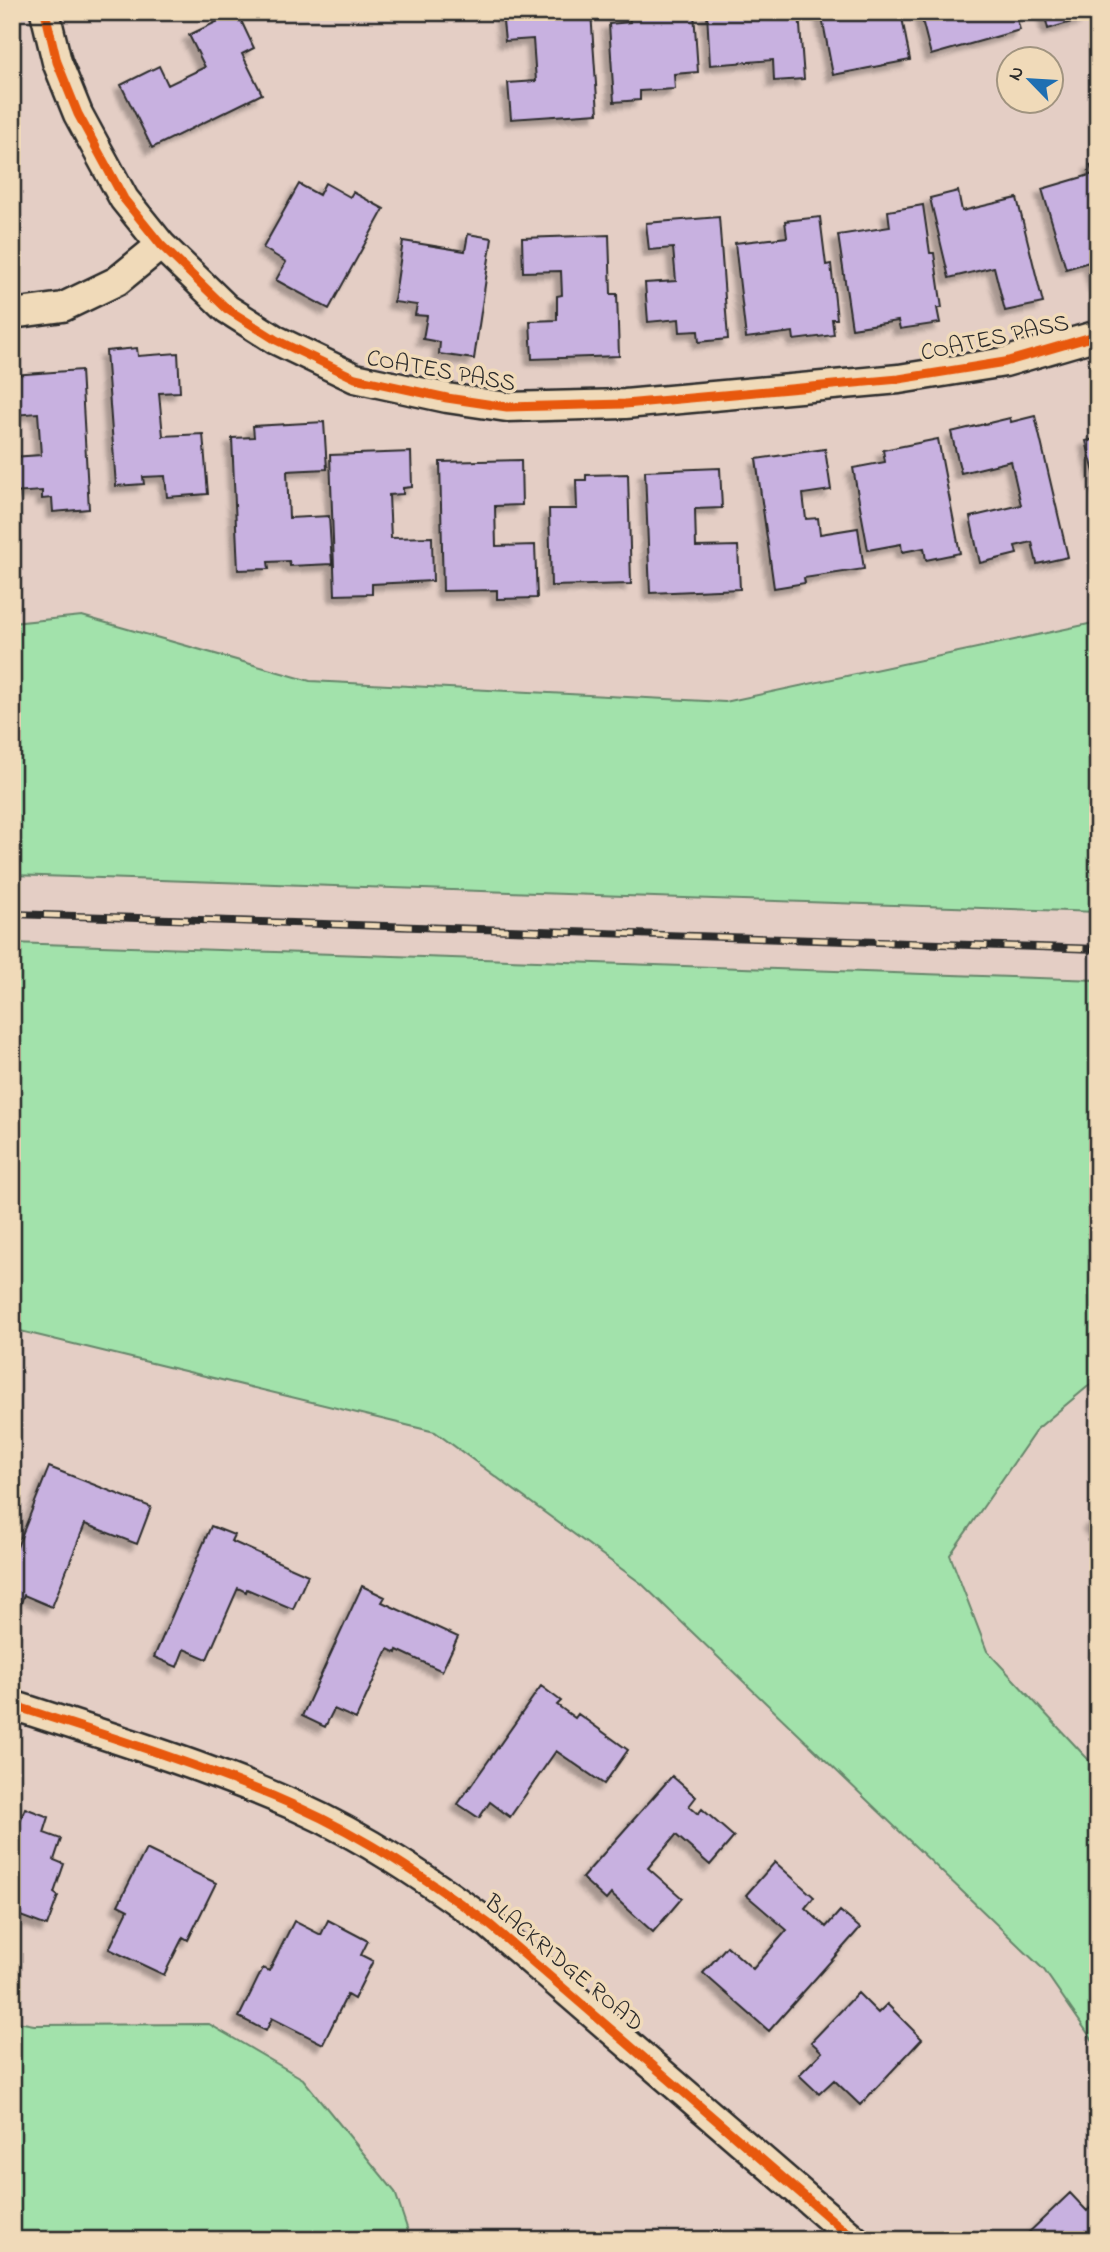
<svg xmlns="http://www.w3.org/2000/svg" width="1110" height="2252" viewBox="0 0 1110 2252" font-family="'Indie Flower',sans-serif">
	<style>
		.green { fill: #a2e2ab; stroke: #66866b; stroke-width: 2 }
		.building { fill: #c8b1e0; stroke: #2b2b2b; stroke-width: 2; filter: url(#shadow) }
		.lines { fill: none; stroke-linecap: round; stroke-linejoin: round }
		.street-casing { stroke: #2b2b2b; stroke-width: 33 }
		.street { stroke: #f0dab9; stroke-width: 28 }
		.rail-casing { stroke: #2b2b2b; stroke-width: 8 }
		.rail { stroke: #f0dab9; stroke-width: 5; stroke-dasharray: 16; stroke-linecap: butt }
		.cycleway-casing { stroke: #f0dab9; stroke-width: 13 }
		.cycleway { stroke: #e8590c; stroke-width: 9 }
		.labels { text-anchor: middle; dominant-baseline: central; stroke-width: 7; stroke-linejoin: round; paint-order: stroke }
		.street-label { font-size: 24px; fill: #2b2b2b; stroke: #f0dab9 }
	</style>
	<defs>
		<filter id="shadow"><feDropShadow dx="-6" dy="6" stdDeviation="2" flood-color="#0004"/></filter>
	</defs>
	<rect width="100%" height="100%" fill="#e4cec5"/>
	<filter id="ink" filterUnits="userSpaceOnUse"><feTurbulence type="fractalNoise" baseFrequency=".0143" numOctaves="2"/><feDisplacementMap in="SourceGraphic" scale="14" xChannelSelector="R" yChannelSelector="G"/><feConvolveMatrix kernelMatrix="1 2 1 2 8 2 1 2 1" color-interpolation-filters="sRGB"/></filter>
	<g filter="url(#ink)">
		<path class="green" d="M82 616 310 681 725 702 1098 622V912L12 875V623Z
			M12 943 1098 980V1378L1037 1429 950 1555 987 1651 1098 1770V2048L1044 1970 642 1584 435 1432 12 1329Z
			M12 2021 34 2025 209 2024 303 2079 395 2192 411 2240H12Z"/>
		<path class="building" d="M237 12 254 48 242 54 262 94 152 148 121 85 159 66 168 85 205 67 189 35Z
			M502 12H591L598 113 511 119 508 83 536 81 533 39 505 41Z
			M694 12 698 72 674 74 675 89 640 91V100L614 102 609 24 630 22 629 13Z
			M799 12 804 79 774 81 773 60 710 65 707 13Z
			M821 12H901L910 60 833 75Z
			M920 12H1015L1020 30 931 55Z
			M1044 12H1083L1085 18 1048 29Z
			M1098 163V286H1096L1089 262 1066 269 1042 189 1093 174 1090 165Z
			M325 183 350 197 353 192 384 209 329 309 276 280 286 262 263 248 299 184 319 195Z
			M958 191 962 211 1017 198 1043 303 1005 311 994 267 949 278 930 198Z
			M12 196H18L19 235H12Z
			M923 205 930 253H934L942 308H937L940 323 900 329 898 321 852 328 838 235 890 227 888 211Z
			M719 217 728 339 699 342 698 331 680 332 679 319 648 322 645 283 676 281 673 248 649 250 646 223Z
			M820 217 826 265 831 264 837 319H832L834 335 794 340 793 332 746 338 735 243 787 237 785 221Z
			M468 234 492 238 474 359 439 354 440 342 423 339 427 316 415 315 417 305 394 302 403 241 465 251Z
			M609 235 611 294H617L619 356 532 359 530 321 557 320V296L562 295 561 271 523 272 522 238Z
			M137 348 138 356 178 353 180 392 159 393 163 436 203 434 208 494 167 497 165 476 143 477 144 484 116 486 106 351Z
			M81 370 89 509 53 512 52 498 42 499V491L12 493V457L41 455 38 413 13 415 12 375Z
			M1035 416 1068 557 1037 564 1032 542 1015 546 1017 554 980 563 970 517 1021 505 1011 461 961 473 951 432 1010 418 1011 422Z
			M324 422 327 469 287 471 289 518 329 516 332 564 290 566 289 561 268 562 269 569 238 570 232 438 254 437 253 426Z
			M1098 438V488L1086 441Z
			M938 439 960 553 926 560 924 548 902 552 901 544 868 550 853 468 885 462 883 450Z
			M825 449 831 490 803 494 806 519 818 518 820 534 858 528 864 569 804 578 805 583 774 588 756 459Z
			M411 452 412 487 403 488V494L389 495 391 538 432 537 433 581 372 584V594L335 595 330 455Z
			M521 460 522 505 495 506 496 546 535 545 537 598 497 599V590L443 591 440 462Z
			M720 468 722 508 695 509 696 547 738 546 740 589 650 593 645 471Z
			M628 474 631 584 551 586 549 509H577L576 480H586V475Z
			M49 1467 151 1507 137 1544 85 1524 52 1607 24 1595 19 1608 12 1605V1560Z
			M1098 1516V1535L1089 1523Z
			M211 1526 234 1535 231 1541 308 1575 293 1609 247 1589 246 1592 238 1588 207 1659 184 1649 177 1667 154 1657Z
			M362 1586 385 1597 382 1602 458 1637 442 1671 397 1650 396 1653 388 1649 356 1719 334 1709 325 1727 302 1716Z
			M541 1686 561 1701 557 1705 575 1718 578 1714 628 1750 604 1784 556 1751 510 1817 490 1802 479 1818 458 1804Z
			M672 1776 696 1797 689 1806 698 1814 702 1809 734 1837 710 1865 676 1835 648 1868 682 1898 653 1932 611 1894 606 1900 582 1878Z
			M25 1808 49 1817 44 1833 61 1839 54 1860 64 1864 54 1893 58 1896 47 1926 18 1915 12 1931V1821L19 1824Z
			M146 1849 216 1883 188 1940 183 1937 164 1975 109 1949 128 1910 118 1905Z
			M775 1862 814 1897 805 1908 826 1927 840 1911 860 1928 769 2031 703 1973 727 1946 753 1969 787 1930 746 1895Z
			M328 1920 368 1941 361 1955 373 1961 354 1999 347 1995 323 2044 272 2018 266 2031 239 2017 263 1968 269 1971 294 1921 321 1935Z
			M858 1993 878 2013 887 2004 922 2039 860 2105 834 2080 819 2094 799 2075 822 2052 811 2042Z
			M1070 2193 1087 2211 1098 2201V2240H1021Z"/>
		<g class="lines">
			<defs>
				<path id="street" d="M45 12 57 62 78 114 124 199 161 245 227 309 276 340 355 378 447 398 507 407 625 404 899 379 1005 362 1098 335
					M12 314 63 307 117 281 161 245
					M12 1705C108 1736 206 1766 298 1807 367 1838 428 1880 489 1924L855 2240"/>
			</defs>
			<use href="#street" class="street-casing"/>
			<use href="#street" class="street"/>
			<defs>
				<path id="rail" d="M12 914 1098 949"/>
			</defs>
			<use href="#rail" class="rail-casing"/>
			<use href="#rail" class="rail"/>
			<defs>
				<path id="cycleway" d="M45 12 57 62 78 114 124 199 161 245 227 309 276 340 355 378 447 398 507 407 625 404 899 379 1005 362 1098 335
					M12 1705C108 1736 206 1766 298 1807 367 1838 428 1880 489 1924L855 2240"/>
			</defs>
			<use href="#cycleway" class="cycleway-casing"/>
			<use href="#cycleway" class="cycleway"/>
		</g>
	</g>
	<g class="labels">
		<g class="street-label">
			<text transform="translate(995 339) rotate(-12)">COATES PASS</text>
			<text transform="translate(441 372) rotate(10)">COATES PASS</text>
			<text transform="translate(563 1964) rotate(40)">BLACKRIDGE ROAD</text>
		</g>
	</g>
	<rect width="1110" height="2252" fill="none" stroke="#f0dab9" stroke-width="42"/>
	<rect x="21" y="21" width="1068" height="2210" fill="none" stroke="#2b2b2b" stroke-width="2.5" filter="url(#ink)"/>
	<g transform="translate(1030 80) rotate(295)"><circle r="33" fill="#f0dab9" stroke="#a19480" stroke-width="2"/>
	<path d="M0-5L12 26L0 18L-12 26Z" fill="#1f6fb2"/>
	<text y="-10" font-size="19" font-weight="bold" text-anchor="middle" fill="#2b2b2b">N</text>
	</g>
</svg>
